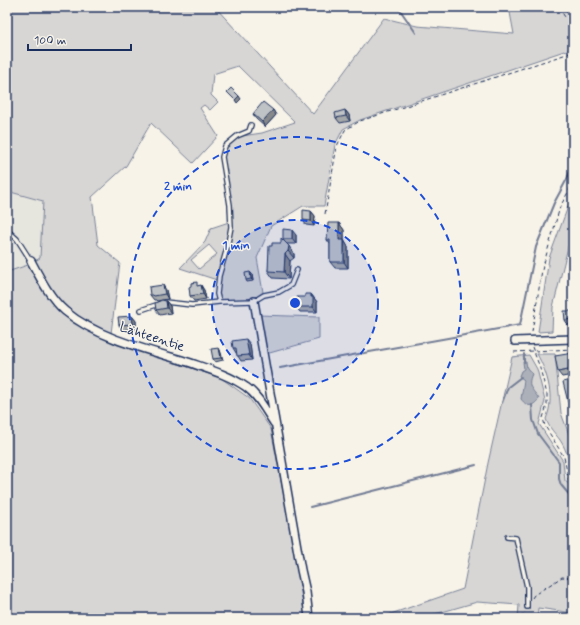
<svg xmlns="http://www.w3.org/2000/svg" width="580" height="625" viewBox="0 0 580 625" font-family="Mynerve,sans-serif">
	<style>
		.built { fill: #e6e5de }
		.green { fill: #d7d6d4; stroke: #798299; fill-rule: evenodd }
		.water { fill: #acb0b9; stroke: #727c95 }
		.lines { fill: none; stroke-linecap: round; stroke-linejoin: round }
		.stream { stroke: #727c95; stroke-width: 2 }
		.lane-casing { stroke: #1b2f5e; stroke-width: 6 }
		.street-casing { stroke: #1b2f5e; stroke-width: 10 }
		.path { stroke: #1b2f5e; stroke-width: 1; stroke-dasharray: 4 3; stroke-linecap: butt }
		.lane { stroke: #f7f3e8; stroke-width: 3.5 }
		.street { stroke: #f7f3e8; stroke-width: 7 }
		.wall { fill: #a5a8a9; stroke: #1b2f5e }
		.shaded-wall { fill: #86888a; stroke: #1b2f5e }
		.building { fill: #c0c3c5; stroke: #1b2f5e }
		.ring { fill: none; stroke: #1d4ed8; stroke-width: 2; stroke-dasharray: 7 5 }
		.labels { text-anchor: middle; dominant-baseline: central; stroke-width: 3; stroke-linejoin: round; paint-order: stroke }
		.street-label { font-size: 14px; fill: #1b2f5e; stroke: #f7f3e8 }
		.centre { fill: #1d4ed8; stroke: #f7f3e8; stroke-width: 2 }
		.ring-label { font-size: 12px; text-anchor: middle; font-weight: bold; fill: #1d4ed8; stroke: #f7f3e8; stroke-width: 3; stroke-linejoin: round; paint-order: stroke }
	</style>
	<rect width="100%" height="100%" fill="#f7f3e8"/>
	<filter id="ink" filterUnits="userSpaceOnUse"><feTurbulence type="fractalNoise" baseFrequency=".025" numOctaves="2"/><feDisplacementMap in="SourceGraphic" scale="8" xChannelSelector="R" yChannelSelector="G"/><feConvolveMatrix kernelMatrix="1 2 1 2 8 2 1 2 1" color-interpolation-filters="sRGB"/></filter>
	<g filter="url(#ink)">
		<path class="built" d="M7 191 43 201 40 258 28 265 7 272Z"/>
		<path class="green" d="M7 7H215L313 114 384 18 417 26 514 34 509 7H565V10L571 15 573 16V48L360 120 343 129 335 145 324 206H303L271 226 257 258 263 292 253 299 221 301 219 293 220 281 180 268 205 242 211 228 229 222V205L221 158 225 144 240 133 242 136 262 133 295 122 238 66 213 74 211 95 218 102 210 110 204 105 200 108 218 136 193 163 151 123 126 166 92 197 98 245 120 263 110 341 221 378 249 398 271 429 289 522 305 616 295 618H7V272L28 265 40 258 43 201 7 191ZM209 245 217 254 199 269 191 260Z
			M573 193V227L553 307 552 331 538 332 549 258Z
			M259 315 319 317V339L266 354Z
			M537 354H555L561 413 573 445V476C570 464 567 450 560 440 555 433 549 428 546 419 555 398 548 374 537 354Z
			M529 355 537 369 545 401 539 424 563 461 565 481 573 487V613L538 608 537 618H518L519 605 477 602 421 618H379L463 589 488 463 512 357Z"/>
		<path class="water" d="M523 362H526L527 368 532 374C526 387 533 389 539 399 532 407 528 408 521 399L524 380 519 376 521 371 524 369Z"/>
		<g class="lines">
			<path class="stream" d="M398 7 416 33
				M524 354V362
				M280 368 520 325 536 247 554 203 567 179 573 163
				M502 403 508 387 521 377
				M532 405 533 420 538 434 559 462V479L561 485 572 498
				M310 507 476 465"/>
			<defs>
				<path id="lane" d="M251 125 249 131 237 136 225 146 222 157 230 205 231 227 227 248 219 276 217 294 219 302 254 301 264 295 279 292 291 285 297 270
					M7 230 17 239 31 261
					M141 310 165 302 192 305 219 302
					M507 537 516 538 527 587V607"/>
				<path id="street" d="M31 261C40 278 50 298 65 311 97 338 148 350 188 362 208 369 229 375 246 387 258 395 266 411 274 423
					M254 301 301 570 306 592 309 618
					M515 341 573 339"/>
			</defs>
			<use href="#lane" class="lane-casing"/>
			<use href="#street" class="street-casing"/>
			<path class="path" d="M561 7V11L565 17 573 20
				M325 214 337 146 345 130 360 121 573 52
				M532 332 542 270 560 207 573 183
				M532 347 539 365 547 394V405L543 418 545 426 564 457 569 482 573 484
				M514 352 573 349
				M532 598 534 595 562 577 573 578
				M521 618 525 612"/>
			<use href="#lane" class="lane"/>
			<use href="#street" class="street"/>
		</g>
		<path class="wall" d="M273 110 276 115 265 127 256 119 253 114Z
			M345 110 349 115 350 121 340 123 336 118Z
			M311 211 315 216 314 226 306 225 303 220Z
			M339 223 344 230V240L348 247V268H335L330 262V244L327 240Z
			M296 235V244H286L294 254V258L290 261 289 279 273 278 268 271 272 246 281 243H285L283 239Z
			M252 274 253 281 247 282 246 280Z
			M199 285 204 290 206 299 194 301 190 296Z
			M166 290 168 299 157 301 156 300H154L150 295Z
			M311 294 317 302V312H300L296 307 305 297Z
			M166 301 170 306 171 313 160 315 156 310Z
			M573 311V324L568 325 565 320Z
			M132 316 136 321V329L122 330 119 325Z
			M250 344 252 360 241 361 233 348Z
			M220 350 223 360 215 362 213 359Z
			M573 353V375L562 377 558 372Z
			M573 379V406L572 407 568 402Z"/>
		<path class="shaded-wall" d="M239 96 241 99 237 103 235 100Z
			M273 110 276 115 265 127 262 122Z
			M345 110 349 115 350 121 346 116Z
			M311 211 315 216 314 226 311 221Z
			M339 223 344 230V247L339 240Z
			M292 230 296 235V244L292 239Z
			M344 240 348 247V268L344 262Z
			M289 246 294 254V258L288 251Z
			M285 254 290 261 289 279 284 272Z
			M250 272 252 274 253 281 251 279Z
			M163 285 166 290 168 299 165 294Z
			M201 285 204 290 206 299 203 294Z
			M311 294 317 302V312L313 307 311 297Z
			M166 301 170 306 171 313 167 308Z
			M132 316 136 321V329L133 324Z
			M246 339 250 344 252 360 249 355Z
			M219 348 220 350 223 360 221 358Z"/>
		<path class="building" d="M231 88 239 96 235 100 227 92Z
			M263 102 273 110 262 122 253 114Z
			M345 110 346 116 336 118 335 113Z
			M303 210 311 211V221L303 220Z
			M328 223H339V240H344V262H330V240H327Z
			M283 229 292 230V239H283Z
			M281 238 289 246 288 251 285 254 284 272 268 271 269 246H272V243H281Z
			M250 272 251 279 246 280 245 273Z
			M197 282V286L201 285 203 294 190 296 189 287 191 286V283Z
			M163 285 165 294 154 296 153 295H150L149 287Z
			M573 287V299L570 298Z
			M305 294H311V297H313V307H296L297 297H305Z
			M162 300 166 301 167 308 156 310 155 303Z
			M564 311H573V319L565 320Z
			M132 316 133 324 119 325 118 317Z
			M246 339 249 355 237 356 236 348H233L232 341Z
			M219 348 221 358 213 359 211 349Z
			M573 353V369L558 372 555 356Z
			M573 379V402V401L568 402 563 382Z"/>
	</g>
	<circle cx="295" cy="303" r="83" fill="#1d4ed8" fill-opacity=".12"/>
	<g class="ring">
		<circle cx="295" cy="303" r="83"/>
		<circle cx="295" cy="303" r="166"/>
	</g>
	<g class="labels">
		<g class="street-label">
			<text transform="translate(152 337) rotate(18)">Lähteentie</text>
		</g>
	</g>
	<circle cx="295" cy="303" r="6" class="centre"/>
	<g class="ring-label">
		<text x="178" y="190">2 min</text>
		<text x="236" y="249">1 min</text>
	</g>
	<rect width="580" height="625" fill="none" stroke="#f7f3e8" stroke-width="24"/>
	<rect x="12" y="12" width="556" height="601" fill="none" stroke="#1b2f5e" stroke-width="1.5" filter="url(#ink)"/>
	<path d="M28 44v6h103v-6" fill="none" stroke="#1b2f5e" stroke-width="2"/>
	<text x="34" y="44" font-size="12" fill="#1b2f5e" stroke="#f7f3e8" stroke-width="3" paint-order="stroke">100 m</text>
</svg>
